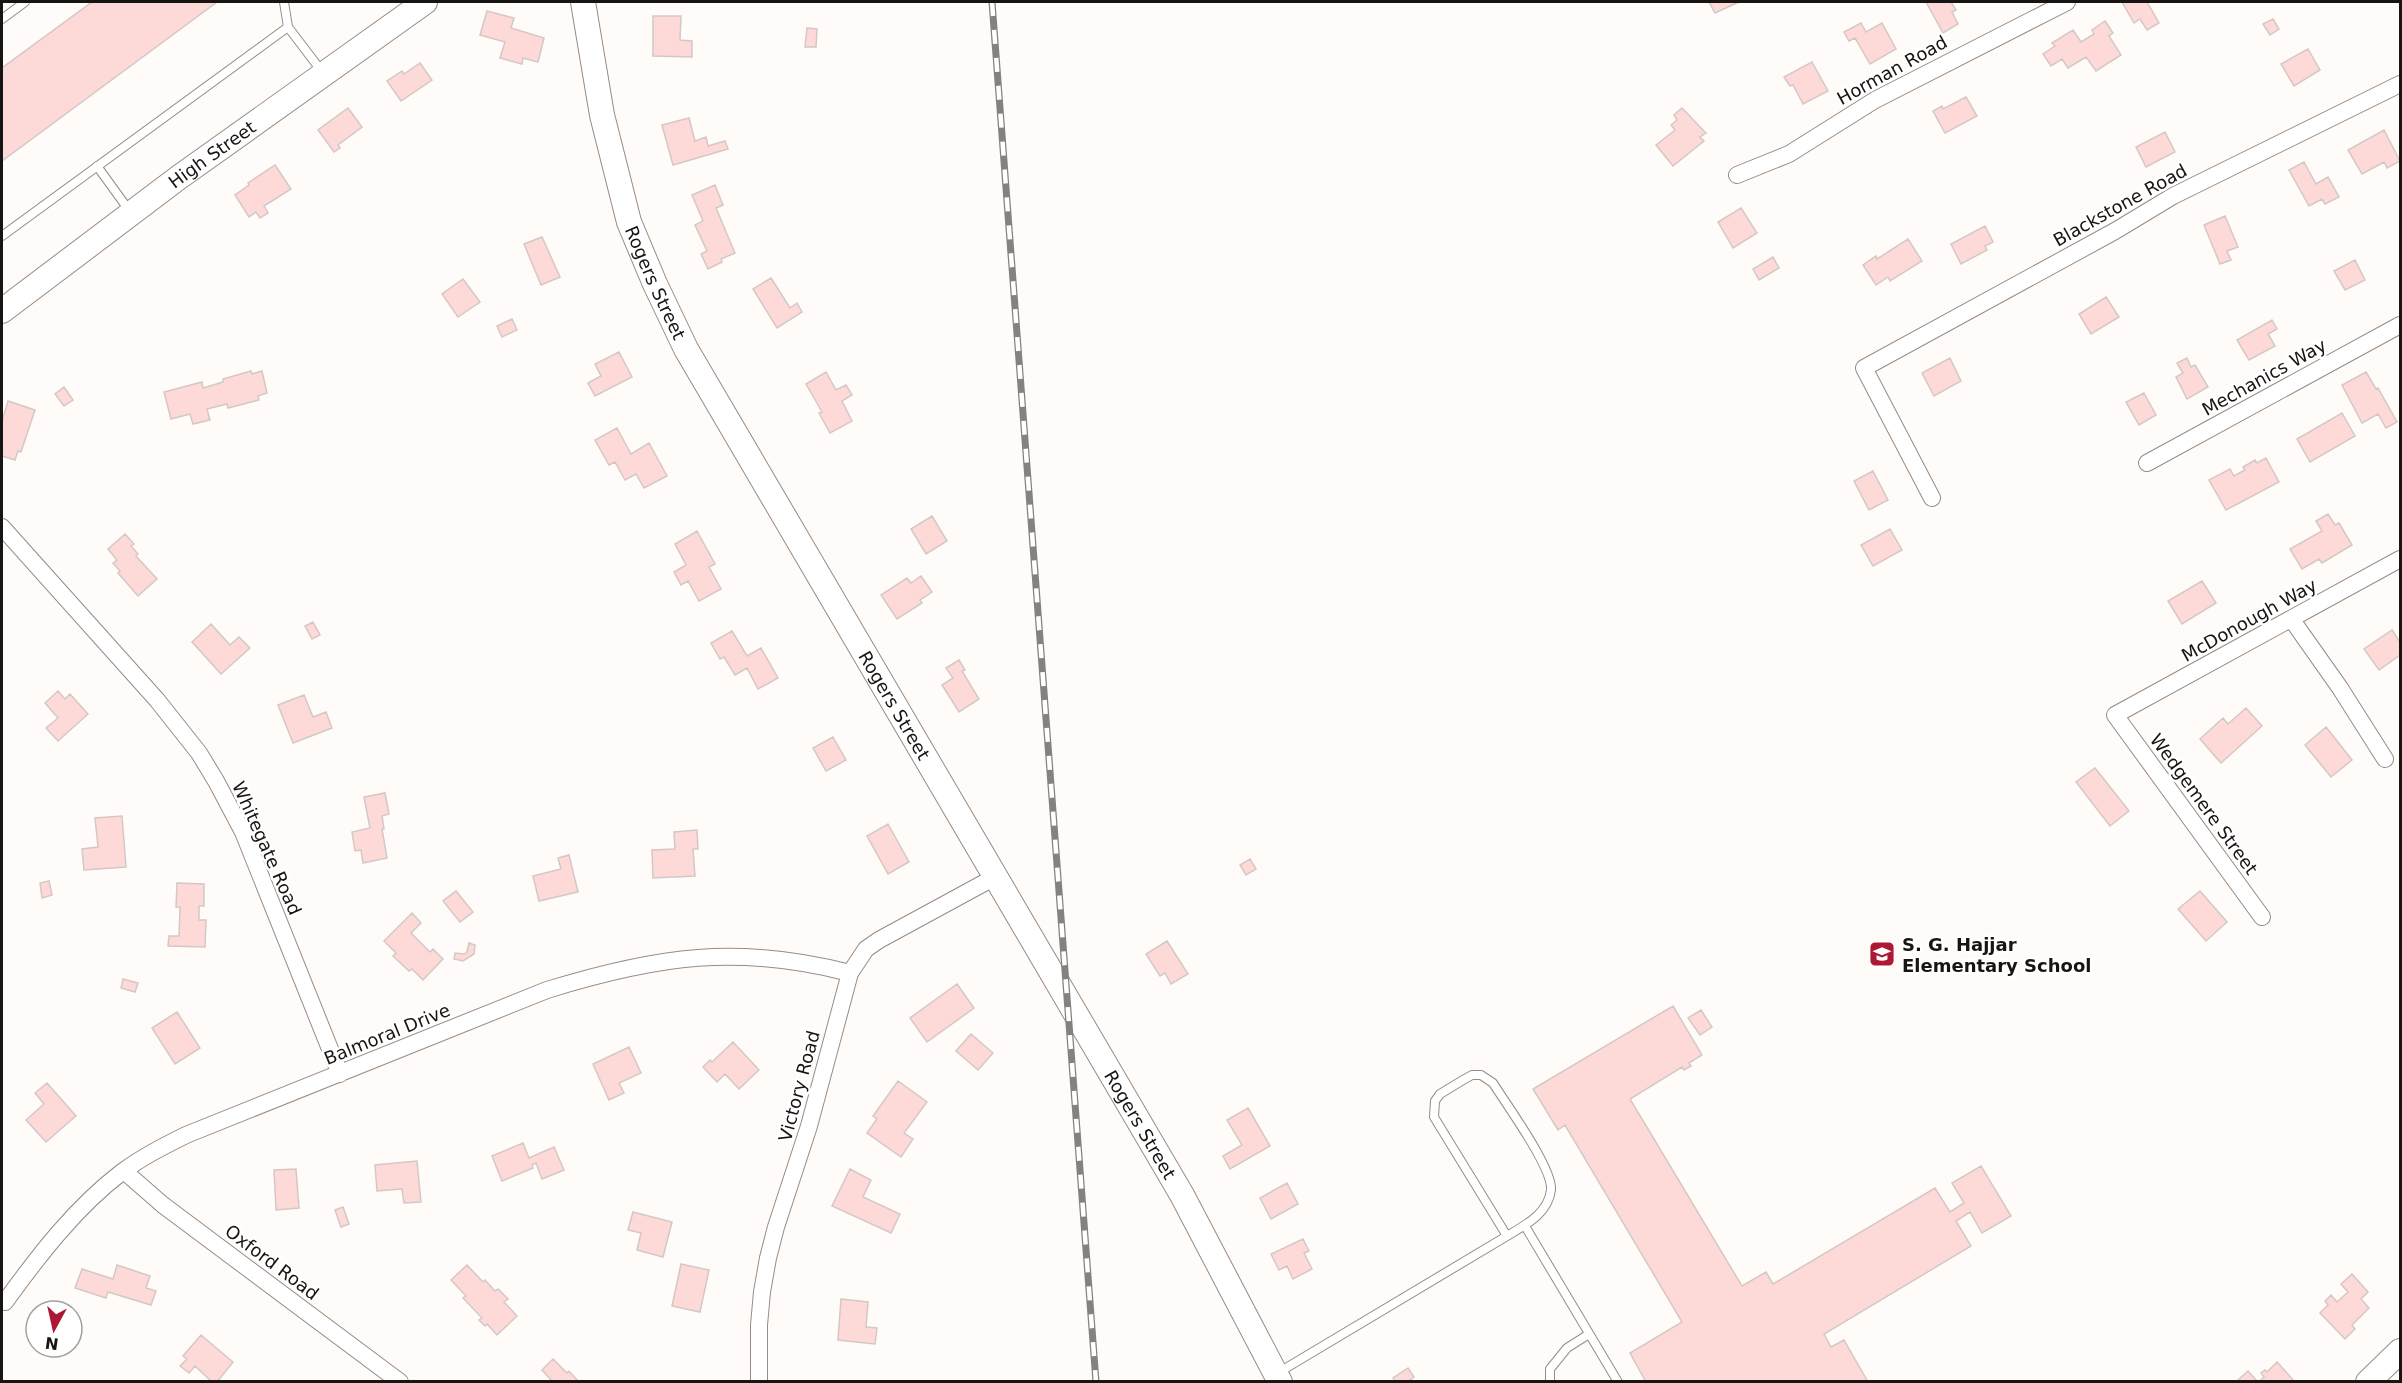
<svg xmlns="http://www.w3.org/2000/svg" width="2402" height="1383" viewBox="0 0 2402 1383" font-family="'DejaVu Sans',sans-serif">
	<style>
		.building { fill: #fdd9d7; stroke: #d4c8c7; stroke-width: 1.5 }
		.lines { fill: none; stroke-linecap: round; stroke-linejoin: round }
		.lane-casing { stroke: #958c87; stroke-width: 10 }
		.street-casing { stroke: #958c87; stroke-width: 18 }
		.secondary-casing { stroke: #958c87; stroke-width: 26 }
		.lane { stroke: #fff; stroke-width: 8 }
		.street { stroke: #fff; stroke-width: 16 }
		.secondary { stroke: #fff; stroke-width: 24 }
		.rail-casing { stroke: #85817e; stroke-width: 7 }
		.rail { stroke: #fff; stroke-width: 4.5; stroke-dasharray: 14; stroke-linecap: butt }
		.labels { text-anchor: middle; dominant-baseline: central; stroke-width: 5; stroke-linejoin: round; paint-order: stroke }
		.street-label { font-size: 18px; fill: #181412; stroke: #fff }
		.poi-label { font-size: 18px; font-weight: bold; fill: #181412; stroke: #fff; text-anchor: start }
	</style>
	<rect width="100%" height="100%" fill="#fffbf8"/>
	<path class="building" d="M92 2H217L2 161V68Z
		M1709 2H1739L1715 13Z
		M1926 2H1951L1956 10 1952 12 1958 24 1943 33Z
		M2122 2H2147L2159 23 2147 30 2140 19 2134 23Z
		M487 11 514 18 511 28 544 38 538 62 523 58 522 64 500 58 505 42 480 35Z
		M653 16H681L680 40 692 41V57L653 56Z
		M2273 19 2279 29 2270 35 2263 24Z
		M2105 21 2113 33 2109 36 2121 55 2096 71 2086 57 2068 68 2062 59 2051 66 2043 54 2055 46 2052 43 2073 30 2081 42 2094 34 2092 30Z
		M1861 23 1866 32 1882 23 1896 49 1870 64 1855 38 1849 41 1844 32Z
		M807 28 817 29 816 47H805Z
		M2308 49 2320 70 2294 86 2281 64Z
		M1812 62 1828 91 1803 104 1793 85 1790 86 1784 77Z
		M420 63 432 80 401 101 387 81 402 71 404 74Z
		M1966 97 1977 116 1945 133 1933 111 1942 106 1943 109Z
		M348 108 362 127 338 145 340 148 334 152 318 130Z
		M1682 108 1706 133 1700 137 1704 141 1673 166 1656 145 1675 130 1671 125 1677 120 1674 115Z
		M689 118 695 141 706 137 708 146 725 141 728 149 673 165 662 125Z
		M2384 130 2400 161 2387 168 2384 162 2362 174 2348 150Z
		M2165 132 2175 152 2146 167 2136 147Z
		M2304 162 2316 184 2328 177 2339 197 2325 204 2322 199 2309 206 2289 170Z
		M275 165 291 189 264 206 268 213 260 218 256 212 249 217 235 195 249 185 248 183Z
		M715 185 723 205 716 208 735 253 721 259 722 262 708 269 701 254 707 251 695 225 703 221 692 195Z
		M1741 208 1757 233 1733 248 1718 222Z
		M2225 216 2238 247 2227 251 2231 260 2220 264 2204 225Z
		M1985 226 1993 242 1985 246 1987 250 1961 264 1951 244Z
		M542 237 560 277 541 285 524 244Z
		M1908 239 1922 261 1890 281 1888 277 1876 285 1863 265 1876 256 1877 259Z
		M1773 257 1779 268 1759 280 1753 269Z
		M2355 260 2365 280 2345 290 2334 271Z
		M771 278 790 308 797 303 802 312 777 328 753 289Z
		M463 279 480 302 458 317 442 294Z
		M2106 297 2119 317 2091 334 2079 314Z
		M512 319 517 330 502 337 497 326Z
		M2272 320 2277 329 2268 334 2275 346 2249 360 2237 340Z
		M619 352 632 377 595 396 588 383 601 376 595 364Z
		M1950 358 1961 381 1934 396 1922 373Z
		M2187 358 2191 367 2195 365 2208 387 2187 399 2176 377 2183 373 2177 363Z
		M251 371 252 374 262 371 267 393 258 396 259 400 228 408 227 404 207 409 210 420 193 424 190 414 171 419 164 392 202 382 203 388 223 382V379Z
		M826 372 836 390 846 385 852 395 842 401 852 421 830 433 819 413 822 412 806 384Z
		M2366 372 2376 389 2378 388 2397 422 2386 428 2378 414 2362 423 2342 385Z
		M64 387 73 400 64 406 55 394Z
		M2144 393 2156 415 2139 425 2126 402Z
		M8 401 35 410 21 452 18 451 15 460 2 456V421Z
		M2342 413 2355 436 2310 462 2297 439Z
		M617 428 631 454 649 443 667 476 644 488 636 474 625 480 615 462 609 465 595 440Z
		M2266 458 2279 482 2226 510 2209 480 2230 469 2234 476 2245 470 2243 467 2255 460 2257 463Z
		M1873 471 1888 500 1869 510 1854 481Z
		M2328 514 2335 525 2339 523 2352 545 2322 563 2319 559 2302 569 2290 549 2322 531 2316 521Z
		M932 516 947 541 926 554 911 529Z
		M1890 529 1902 550 1873 566 1861 545Z
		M697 531 715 564 709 567 721 589 699 601 688 581 681 585 674 572 686 565 675 544Z
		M125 534 134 544 131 546 138 554 136 556 157 579 138 596 118 573 120 571 113 563 117 560 108 549Z
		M921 576 932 592 920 600 922 603 897 619 881 595 907 578 911 583Z
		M2202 581 2216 603 2182 624 2168 601Z
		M313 622 320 635 312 639 305 626Z
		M211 624 230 645 239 637 250 648 221 674 192 642Z
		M2392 630 2400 642V655L2379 670 2364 649Z
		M732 631 747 656 761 648 778 678 758 689 747 668 735 675 724 657 720 659 711 643Z
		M959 660 965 670 962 671 979 699 959 712 942 685 953 678 946 668Z
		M58 691 65 699 70 694 88 714 58 741 46 728 58 718 45 703Z
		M304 695 313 717 326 712 332 728 293 743 278 705Z
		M2246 708 2262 726 2221 763 2200 739 2223 718 2228 724Z
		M2326 727 2352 760 2331 777 2305 745Z
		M833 737 846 760 826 771 813 748Z
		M2095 768 2129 811 2110 826 2076 782Z
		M385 793 389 814 382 816 384 829H382L387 858 363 863 361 850 355 851 352 832 370 828 364 797Z
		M122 816 126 867 84 870 82 849 98 847 95 818Z
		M888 824 909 862 888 874 867 836Z
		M697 830 698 849H693L695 876 653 878 652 850 675 849 674 832Z
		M569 855 578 892 539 901 533 876 561 869 558 858Z
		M1250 859 1256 869 1246 875 1240 865Z
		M49 881 52 895 42 898 40 883Z
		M177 883 204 884V906H199V920H206L205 947 168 946 169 936H179L180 907H176Z
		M456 891 473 912 460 922 443 901Z
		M2200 891 2227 922 2206 941 2178 909Z
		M412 913 421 923 411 933 430 952 433 949 443 959 423 980 412 969 409 971 393 956 396 953 384 941Z
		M1167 941 1188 974 1171 984 1165 973 1160 976 1146 954Z
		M469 943 475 945 474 954 463 961 454 959 455 953 464 954 467 952Z
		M123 979 138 983 135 992 121 988Z
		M957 984 974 1008 927 1042 910 1018Z
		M1673 1006 1702 1055 1689 1063 1691 1066 1684 1070 1682 1067 1630 1099 1742 1286 1766 1272 1773 1284 1935 1188 1950 1212 1964 1203 1952 1183 1981 1166 2011 1216 1982 1233 1970 1212 1956 1221 1971 1246 1824 1334 1831 1347 1844 1340 1868 1382H1646L1630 1353 1682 1322 1565 1125 1558 1130 1533 1089Z
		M1701 1010 1712 1027 1700 1035 1688 1018Z
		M177 1012 200 1048 175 1064 152 1028Z
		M971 1034 993 1053 978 1070 956 1051Z
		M733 1042 759 1070 739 1089 725 1074 717 1082 703 1067 710 1060 712 1062Z
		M629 1047 641 1073 619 1083 624 1093 609 1100 593 1064Z
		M898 1081 927 1102 904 1133 913 1139 901 1157 867 1133 877 1119 873 1116Z
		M47 1083 76 1116 46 1142 26 1120 44 1104 35 1093Z
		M1248 1108 1270 1146 1230 1169 1223 1156 1242 1145 1227 1120Z
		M523 1143 529 1158 554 1147 564 1170 542 1179 536 1163 532 1165 533 1168 502 1181 492 1156Z
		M417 1161 421 1202 404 1203 402 1189 377 1191 375 1165Z
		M296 1169 299 1208 276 1210 274 1170Z
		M850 1169 871 1180 863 1197 900 1214 891 1233 832 1206Z
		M1287 1183 1298 1204 1271 1219 1260 1198Z
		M343 1207 349 1224 341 1227 335 1210Z
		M633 1212 672 1222 663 1257 637 1250 641 1233 628 1230Z
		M1303 1239 1309 1251 1304 1253 1312 1269 1293 1279 1287 1266 1279 1270 1271 1254Z
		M681 1264 709 1270 700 1312 672 1306Z
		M117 1265 150 1276 146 1288 156 1291 151 1305 108 1292 106 1298 75 1288 82 1269 113 1279Z
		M467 1265 483 1282 485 1280 495 1291 498 1289 508 1299 504 1302 517 1316 497 1335 487 1324 485 1326 479 1320 482 1318 463 1298 466 1296 451 1280Z
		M2352 1274 2368 1292 2361 1299 2369 1308 2352 1325 2355 1329 2345 1339 2320 1313 2328 1305 2325 1301 2331 1295 2337 1302 2348 1292 2341 1284Z
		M841 1299 868 1302 866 1327 877 1328 875 1344 838 1340Z
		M201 1335 233 1362 217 1382H212L195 1366 189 1373 180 1366 187 1359 183 1356Z
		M553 1359 567 1373 569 1371 579 1382H553L542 1370Z
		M2277 1362 2295 1382H2259L2264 1377 2261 1373 2265 1370 2267 1372Z
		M1408 1368 1414 1377 1407 1382H1396L1393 1378Z
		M2248 1371 2258 1382H2240L2238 1380Z"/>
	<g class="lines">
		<defs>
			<path id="lane" d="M284 2 288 27
				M2 19 25 2
				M97 166 131 213
				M2 236 288 27 323 73
				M1525 1226 1618 1382
				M1276 1374 1507 1236C1525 1225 1548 1214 1551 1190 1553 1168 1506 1104 1493 1083L1481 1075H1472L1463 1080 1440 1094 1435 1101 1434 1117 1507 1236
				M1550 1382V1369L1567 1348 1589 1334"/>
			<path id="street" d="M1737 175 1789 154 1875 100 2067 2
				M2147 463 2400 325
				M1932 498 1864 368 2115 231 2173 196 2400 84
				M2 527 157 700 199 753 216 781 243 832 340 1074
				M2292 620 2340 688 2385 759
				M2262 917 2115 715 2400 559
				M124 1171 163 1205 400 1382
				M5 1302C39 1255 76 1207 122 1172 142 1157 164 1146 186 1135L547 990C657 956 738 944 850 973
				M759 1382V1325L762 1292 768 1258 776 1227 809 1126 850 973 866 949 879 940 995 877"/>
			<g id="secondary">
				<path id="s1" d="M583 2 602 115 629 222 655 284 686 349 1182 1195 1280 1382"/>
				<path id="s2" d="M2 311 178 178 425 2"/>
				<path d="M2368 1382 2400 1351"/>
			</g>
		</defs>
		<use href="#lane" class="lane-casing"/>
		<use href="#street" class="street-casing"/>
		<use href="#secondary" class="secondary-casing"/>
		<use href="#lane" class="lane"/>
		<use href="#street" class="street"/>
		<use href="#secondary" class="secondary"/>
		<defs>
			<path id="rail" d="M992 2 1096 1382"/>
		</defs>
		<use href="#rail" class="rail-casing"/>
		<use href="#rail" class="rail"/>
	</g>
	<defs>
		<symbol id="school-square" viewBox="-11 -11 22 22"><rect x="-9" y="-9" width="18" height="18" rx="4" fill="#ad1934" stroke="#fff"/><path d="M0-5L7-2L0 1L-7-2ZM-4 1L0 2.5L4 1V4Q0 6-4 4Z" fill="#fff"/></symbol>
	</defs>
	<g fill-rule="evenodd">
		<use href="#school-square" x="1867" y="939" width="30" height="30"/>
	</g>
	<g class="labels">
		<g class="street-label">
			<text transform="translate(1892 70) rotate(-29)">Horman Road</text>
			<text stroke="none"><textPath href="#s2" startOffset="262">High Street</textPath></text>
			<text transform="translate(2120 205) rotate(-29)">Blackstone Road</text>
			<text stroke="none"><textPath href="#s1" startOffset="291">Rogers Street</textPath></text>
			<text transform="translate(2264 377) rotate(-29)">Mechanics Way</text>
			<text transform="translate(2249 620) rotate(-29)">McDonough Way</text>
			<text stroke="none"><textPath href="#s1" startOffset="777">Rogers Street</textPath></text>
			<text transform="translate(2204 804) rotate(54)">Wedgemere Street</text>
			<text transform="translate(267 848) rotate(66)">Whitegate Road</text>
			<text transform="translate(387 1034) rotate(-22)">Balmoral Drive</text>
			<text transform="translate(799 1086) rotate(-75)">Victory Road</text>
			<text stroke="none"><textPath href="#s1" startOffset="1263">Rogers Street</textPath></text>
			<text transform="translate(272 1262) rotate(37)">Oxford Road</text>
		</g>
		<g class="poi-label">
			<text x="1902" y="944">S. G. Hajjar<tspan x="1902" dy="21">Elementary School</tspan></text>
		</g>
	</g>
	<rect width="2402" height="1383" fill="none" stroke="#181412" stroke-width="6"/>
	<g transform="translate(54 1329) rotate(188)"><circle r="28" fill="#ffffff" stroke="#a3a1a0" stroke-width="1.5"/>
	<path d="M0-4.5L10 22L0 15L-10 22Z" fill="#ad1934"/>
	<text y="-9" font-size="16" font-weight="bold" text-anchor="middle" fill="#181412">N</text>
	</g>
</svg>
